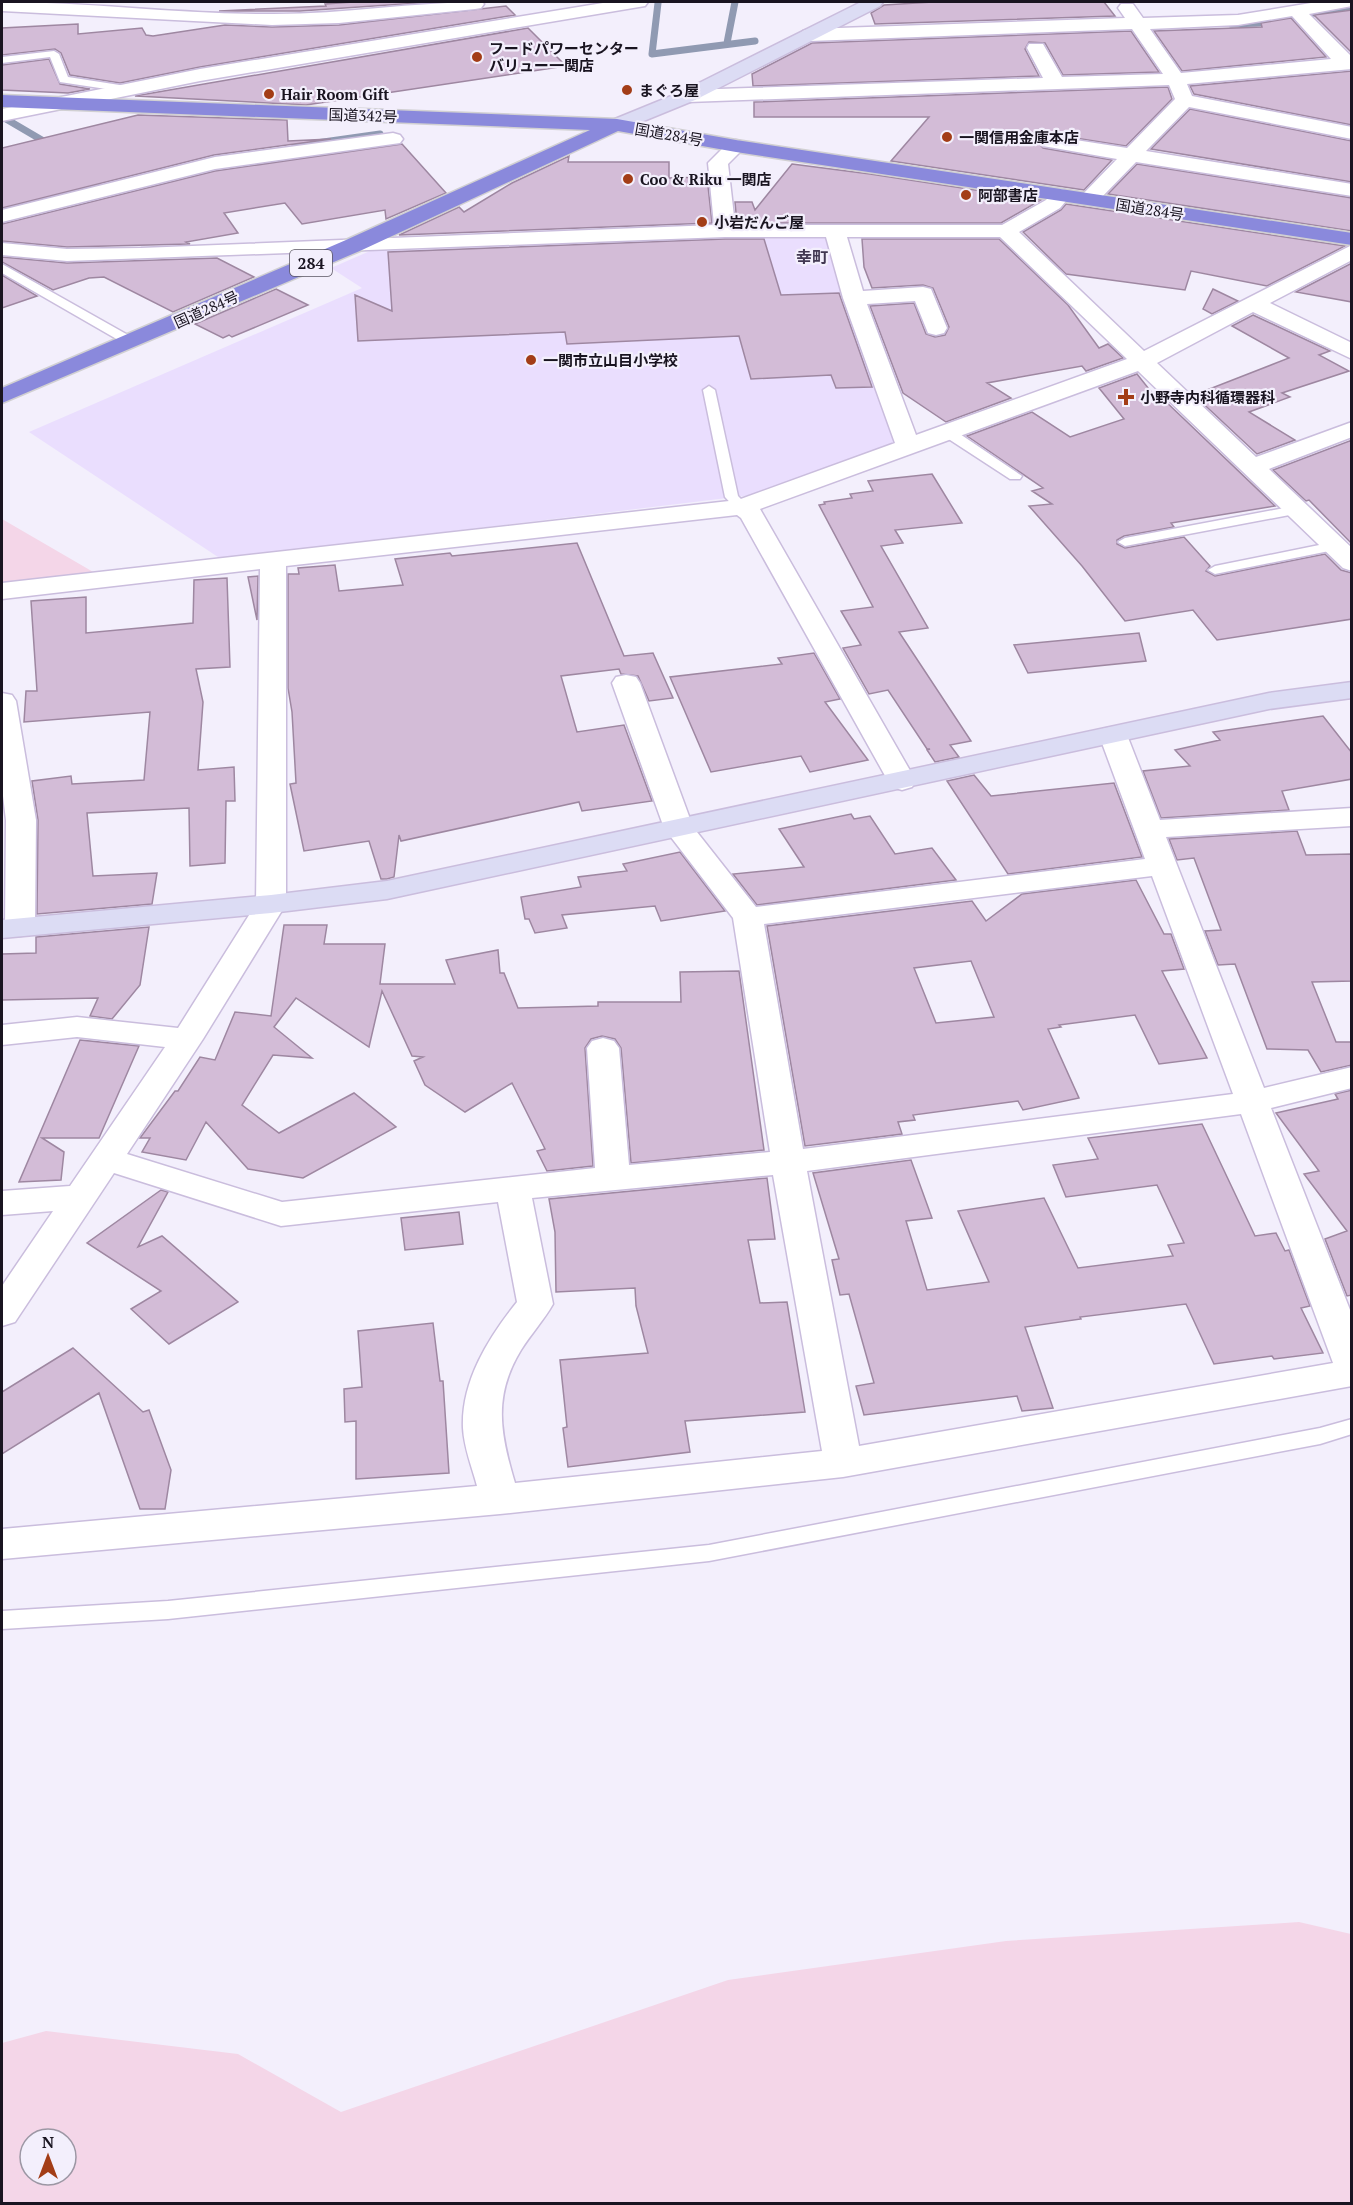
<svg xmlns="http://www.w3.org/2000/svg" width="1353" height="2205" viewBox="0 0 1353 2205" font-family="'PT Serif','Noto Sans JP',serif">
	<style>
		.built { fill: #eadefe }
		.green { fill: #f4d6e8; fill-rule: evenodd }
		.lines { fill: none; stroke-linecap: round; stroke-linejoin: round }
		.stream { stroke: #909ab2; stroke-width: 7 }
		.building { fill: #d3bcd7; stroke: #9e87a1; stroke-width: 1.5; fill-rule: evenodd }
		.lane-casing { stroke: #cabddd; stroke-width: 3 }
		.street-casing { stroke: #cabddd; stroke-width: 3 }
		.secondary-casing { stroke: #cabddd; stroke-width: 3 }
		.highway-casing { stroke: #d1d0d2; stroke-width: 3 }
		.lane { fill: #fff; fill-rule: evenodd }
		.street { fill: #fff; fill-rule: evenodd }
		.secondary { fill: #dcdcf4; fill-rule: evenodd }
		.highway { fill: #8a89dc; fill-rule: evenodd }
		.poi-dot { fill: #a33d17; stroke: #f3effc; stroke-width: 2 }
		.labels { text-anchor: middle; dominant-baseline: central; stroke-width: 4.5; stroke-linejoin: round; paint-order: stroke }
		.far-poi-label { font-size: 15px; font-weight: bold; fill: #191420; stroke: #f3effc; text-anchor: start }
		.far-street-label { font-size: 15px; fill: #191420; stroke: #f3effc }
		.far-neighbourhood-label { font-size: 16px; font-weight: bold; fill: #423852; stroke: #f3effc }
		.shield { fill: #f3effc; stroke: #5a5662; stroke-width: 1.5 }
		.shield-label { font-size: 16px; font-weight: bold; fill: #191420 }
	</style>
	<rect width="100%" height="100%" fill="#f3effc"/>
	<path class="built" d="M826 238 894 444 752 495 221 559 29 432 362 288 331 268 370 251 691 239Z"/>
	<path class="green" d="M2 519 95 573 2 582Z
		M1299 1922 1351 1934 1352 2202 1347 2203H2V2043L46 2031 238 2054 341 2112 728 1980 1006 1941ZM30 2139H66V2175H30Z"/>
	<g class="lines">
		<path class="stream" d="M658 3 652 54 755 41
			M1231 24 1260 23 1352 6
			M727 43 735 2
			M6 119 52 146
			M295 146 380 134
			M2 210 97 186"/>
	</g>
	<path class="building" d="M354 2H433L300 11H219L326 6 325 4Z
		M933 2H1104L1115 16 875 24 871 13 884 5Z
		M506 6 515 15 200 67 120 83 70 75 61 53 55 49 2 55V28L78 24V34L142 28 146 35 153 36 225 25 272 27 339 25Z
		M1352 10V53L1314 15Z
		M1291 18 1326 57 1182 71 1154 31 1262 27 1261 23Z
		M528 28 566 66 306 105 135 96Z
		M1131 31 1159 72 1063 75 1045 43 1029 42 1025 49 1039 76 753 86 752 74 812 43Z
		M49 59 60 84 90 89 68 93 2 90V65Z
		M1352 71V125L1194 94 1190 86Z
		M1168 87 1172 99 1126 146 1050 134 1041 137 1038 142 1043 148 1112 160 1084 190 891 161 929 117H754V102Z
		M1190 109 1352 141V182L1151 149Z
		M138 115 287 120 288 141 331 139 214 155 2 208V148Z
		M402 144 446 193 386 219 385 210 302 224 285 203 224 213 238 233 186 242 190 244 67 247 2 241V224L215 171Z
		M569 156 568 162H669V178L707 177 712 223 399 235 459 207 464 212 512 183Z
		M792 164 870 174 1041 200 1001 223H737L735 202H752L755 210Z
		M1137 164 1352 198V231L1108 194Z
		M1066 204 1345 246 1267 286 1191 271 1185 290 1066 274 1023 232 1061 210Z
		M725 239H764L781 295 839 293 872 387 836 388 831 375 751 379 739 336 567 344 565 332 358 341 355 295 392 311 388 252Z
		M862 239H999L1068 305 1099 348 1108 344 1123 358 1086 371 1082 366 987 383 1011 398 946 422 903 393 870 306 914 303 926 334 935 337 945 335 949 327 933 288 923 285 872 288 864 267Z
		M2 257 67 263 217 258 254 277 173 312 104 277 89 278 53 290 2 262Z
		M1352 263V302L1296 292Z
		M2 275 37 296 2 308Z
		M276 289 308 305 232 337 229 335 223 338 195 324Z
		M1213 289 1238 301 1212 314 1203 309Z
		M1253 315 1330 351 1319 355 1349 371 1282 393 1290 397 1249 412 1295 440 1257 454 1194 395 1289 358 1232 326Z
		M1137 374 1156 398 1161 397 1275 506 1171 523 1174 527 1124 536 1117 540V544L1125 548 1184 537 1210 566 1206 571 1215 576 1325 554 1341 570 1352 573V619L1217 640 1193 610 1125 621 1082 566 1029 506 1052 504 1032 491 1043 488 967 436 1032 412 1070 437 1124 419 1099 388Z
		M1352 440V544L1309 500 1306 501 1273 470Z
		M932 474 962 523 895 530 903 543 881 546 928 628 899 632 971 741 950 745 959 757 935 762 927 750 930 749H927L888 690 869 694 843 648 861 645 841 611 873 607 819 505 825 504 824 502 852 498 850 494 873 491 868 481Z
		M577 543 624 656 653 653 673 698 649 701 638 676 621 674 619 669 561 676 577 732 624 725 652 801 582 811 579 802 401 841 399 835 394 877 387 879H381L369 841 304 851 290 784 296 783 292 712 288 688V574H299L298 568 335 565 339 591 403 585 395 559 450 553 452 556Z
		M258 576 257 620 248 577Z
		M227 578 230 667 196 669 203 702 198 770 234 767 235 801H226L225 863 190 866 189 808 87 813 93 876 157 873 152 904 37 914 38 820 32 781 71 776 72 784 144 780 150 712 24 722 26 691H37L31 601 86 597V633L193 623 194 580Z
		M1139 633 1146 661 1028 673 1014 645Z
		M814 653 840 699 825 702 868 760 810 772 801 756 711 772 670 677 782 664 778 658Z
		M1323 716 1352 753V779L1282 791 1289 810 1161 818 1143 771 1190 766 1175 750 1220 740 1213 732Z
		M974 775 991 796 1114 783 1142 857 1008 874 947 781Z
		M851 814 854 819 870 816 895 854 932 848 956 880 757 905 733 874 804 867 779 829Z
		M1297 831 1306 855 1352 854V981L1312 982 1336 1042H1352V1065L1321 1072 1308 1050 1267 1049 1235 964 1218 965 1205 931 1221 930 1194 858 1177 860 1169 839Z
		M680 852 725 911 661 921 655 906 562 915 567 928 535 933 529 919H525L521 897 581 887 578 877 627 871 623 864Z
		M1136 880 1164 934H1171L1184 969 1162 971 1207 1058 1159 1064 1135 1015 1059 1025 1061 1027 1048 1029 1079 1098 1023 1110 1018 1101 913 1115 915 1120 898 1122 902 1134 805 1146 767 926 972 901 986 921 1022 894ZM971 961 994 1017 936 1023 914 968Z
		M284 925H327L324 944H385L380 984H455L446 960 498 950 500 973H504L518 1008 598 1006V1002H681L680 972 739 971 764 1150 631 1163 621 1048 615 1039 602 1036 591 1039 585 1048 593 1166 547 1171 537 1151 545 1149 512 1083 465 1112 425 1085 414 1061 423 1057 412 1056 382 991 369 1047 296 998 274 1027 312 1058 273 1055 242 1105 279 1133 354 1093 396 1127 303 1178 248 1169 206 1122 186 1160 142 1152 150 1138H140L175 1091H178L200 1057 215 1060 235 1012 271 1016Z
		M149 927 140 985 112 1019 90 1016 98 998 2 1000V954L36 953V937Z
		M80 1040 139 1046 99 1138H42L64 1152 61 1180 19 1182Z
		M1352 1090V1295L1347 1296 1325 1239 1347 1231 1304 1174 1319 1171 1276 1113 1338 1099 1335 1094Z
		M1202 1124 1255 1236 1276 1233 1285 1251 1289 1250 1310 1306 1301 1308 1323 1353 1274 1359 1272 1356 1214 1364 1186 1304 1080 1317 1081 1319 1025 1327 1053 1408 1022 1411 1017 1396 864 1415 856 1386 874 1383 849 1294 840 1295 832 1260 839 1259 813 1173 911 1160 932 1218 906 1221 927 1290 989 1282 958 1211 1044 1198 1078 1268 1173 1256 1168 1245 1184 1243 1157 1185 1066 1197 1053 1165 1098 1159 1088 1138Z
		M767 1178 775 1239 748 1240 760 1303 787 1302 805 1412 685 1421 690 1452 568 1467 563 1428 567 1427 560 1360 648 1353 636 1306 635 1288 556 1292 555 1232 549 1199Z
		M161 1190 168 1192 138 1247 162 1236 238 1302 169 1344 131 1309 161 1291 87 1243Z
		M459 1212 463 1244 405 1250 401 1218Z
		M433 1323 440 1381H443L449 1473 356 1479V1421L345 1422 344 1389 362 1387 358 1331Z
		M73 1348 143 1412 149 1410 171 1470 165 1509H140L99 1393 2 1454V1392Z"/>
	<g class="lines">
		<defs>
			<path id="lane" d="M54 51 59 54 68 77 126 86 131 89 126 92 60 82 50 57 2 63V57Z
				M2 264 135 339 137 342 135 345H127L2 273Z
				M709 386 715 390 738 496 749 507 747 510H737L725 497 703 390Z
				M949 429 954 430 1022 476 1020 479H1010L944 436 942 433 944 430Z
				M1295 506 1300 507 1302 510 1300 513 1125 546 1118 542 1125 538Z
				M1334 542 1339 543 1341 546 1339 549 1215 574 1208 570 1215 566Z
				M1352 1419V1434L1320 1444 709 1561 168 1619 2 1629V1611L168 1601 709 1545 1320 1428Z"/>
			<path id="street" d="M2 2C92 2 183 15 274 14 344 14 413 2 482 2L484 4 481 8 475 9 339 23 272 25 2 11Z
				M609 2H648L645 6 639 7 200 81 2 121V109L200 69Z
				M1317 2H1352V6L1309 14 1352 57V69L1187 84 1192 96 1352 127V139L1189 107 1146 151 1352 184V196L1136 162 1096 203 1089 205 1082 203 1079 199 1082 195 1117 159 1043 146 1040 142 1043 138 1050 136 1127 148 1175 99 1169 85 688 102 681 100 678 96 681 92 688 90 1043 78 1027 48 1029 44H1043L1062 77 1163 74 1132 29 810 41 803 39 801 35 803 31 810 29 1125 18 1118 8 1121 4H1133L1143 18 1238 15ZM1292 16 1331 59 1181 73 1150 29 1238 25Z
				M393 133 400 135 403 139 400 143 215 169 2 222V210L215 157Z
				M736 140 743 142 746 146 728 164 735 225H1002L1046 200 1054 191 1061 189 1068 191 1071 195 1060 208 1019 232 1144 351 1352 245V260L1270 303 1352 343V359L1253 312 1157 363 1256 457 1352 422V437L1269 469 1352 548V571L1343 568 1138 371 760 509 916 781 912 787 902 790 892 787 888 781 741 518 737 515 286 566V904L203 1039 127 1154 282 1202 595 1168 587 1048 592 1041 603 1038 614 1041 619 1048 629 1165 770 1152 733 918 664 828 612 683 616 677 626 675 636 677 640 683 693 827 756 907 1145 859 1099 735 1103 729 1113 727 1123 729 1127 735 1160 820 1352 808V826L1166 837 1264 1088 1352 1067V1088L1271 1108 1352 1315V1386L843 1477 500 1514 2 1559V1529L477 1486C472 1467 464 1448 463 1428 461 1381 489 1337 517 1302L498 1202 281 1226 114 1173 15 1322 2 1326V1286L53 1211 2 1215V1191L70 1186 165 1047 77 1037 2 1045V1025L77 1017 178 1028 256 904 260 569 2 599V583L738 500 895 443 843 298 826 237H725L67 261 2 255V243L67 249 141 248 714 225 708 163 729 142ZM847 237H1000L1127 359 916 435 867 304 915 301 928 333 936 335 944 333 947 328 931 289 923 287 863 291ZM1152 876 1233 1094 803 1149 764 924ZM1241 1114 1333 1363 859 1446 807 1171ZM773 1175 822 1451 515 1483C500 1433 493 1396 521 1350 531 1334 544 1320 553 1304L532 1198Z
				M2 693 12 695 16 701 36 820 35 927 31 934 20 936 9 934 5 927 6 820 2 788Z"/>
			<path id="secondary" d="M861 2H883L880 6 695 100 624 129H610L607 125 610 121 681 92Z
				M1352 682V698L1269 709 387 899 271 913 2 938V920L271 895 387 881 1269 693Z"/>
			<path id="highway" d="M2 95 617 119 736 140 1352 233V245L736 152 618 131 362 250 2 403V388L346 240 590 130 2 107Z"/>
		</defs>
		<use href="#lane" class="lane-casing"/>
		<use href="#street" class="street-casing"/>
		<use href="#secondary" class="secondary-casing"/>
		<use href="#highway" class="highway-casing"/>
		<use href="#lane" class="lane"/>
		<use href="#street" class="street"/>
		<use href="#secondary" class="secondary"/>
		<use href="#highway" class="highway"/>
	</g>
	<g class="poi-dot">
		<circle cx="477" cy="57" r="6"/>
		<circle cx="627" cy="90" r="6"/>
		<circle cx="269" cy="94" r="6"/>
		<circle cx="947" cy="137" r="6"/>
		<circle cx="628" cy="179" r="6"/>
		<circle cx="966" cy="195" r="6"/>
		<circle cx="702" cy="222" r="6"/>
		<circle cx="531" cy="360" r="6"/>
		<path d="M1123 388h6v6h6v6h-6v6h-6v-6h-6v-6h6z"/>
	</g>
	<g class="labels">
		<g class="far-poi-label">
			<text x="489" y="48">フードパワーセンター<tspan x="489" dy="17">バリュー一関店</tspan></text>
			<text x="639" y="90">まぐろ屋</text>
			<text x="281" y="94">Hair Room Gift</text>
			<text x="959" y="137">一関信用金庫本店</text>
			<text x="640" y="179">Coo &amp; Riku 一関店</text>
			<text x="978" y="195">阿部書店</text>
			<text x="714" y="222">小岩だんご屋</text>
			<text x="543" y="360">一関市立山目小学校</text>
			<text x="1140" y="397">小野寺内科循環器科</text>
		</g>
		<g class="far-street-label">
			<text transform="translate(363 115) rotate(2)">国道342号</text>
			<text transform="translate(669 134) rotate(10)">国道284号</text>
			<text transform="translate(1150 209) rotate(9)">国道284号</text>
			<text transform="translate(206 309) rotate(-24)">国道284号</text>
		</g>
		<g class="far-neighbourhood-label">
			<text x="812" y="257">幸町</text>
		</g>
		<rect class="shield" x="290" y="250" width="42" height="26" rx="4.5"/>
		<g class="shield-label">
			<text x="311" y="263">284</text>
		</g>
	</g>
	<rect width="1353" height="2205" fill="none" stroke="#191420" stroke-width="6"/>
	<g transform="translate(48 2157)"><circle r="28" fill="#f3effc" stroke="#9c97a4" stroke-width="1.5"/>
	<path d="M0-4.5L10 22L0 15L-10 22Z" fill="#a33d17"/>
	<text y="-9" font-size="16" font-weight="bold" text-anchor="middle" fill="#191420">N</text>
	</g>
</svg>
